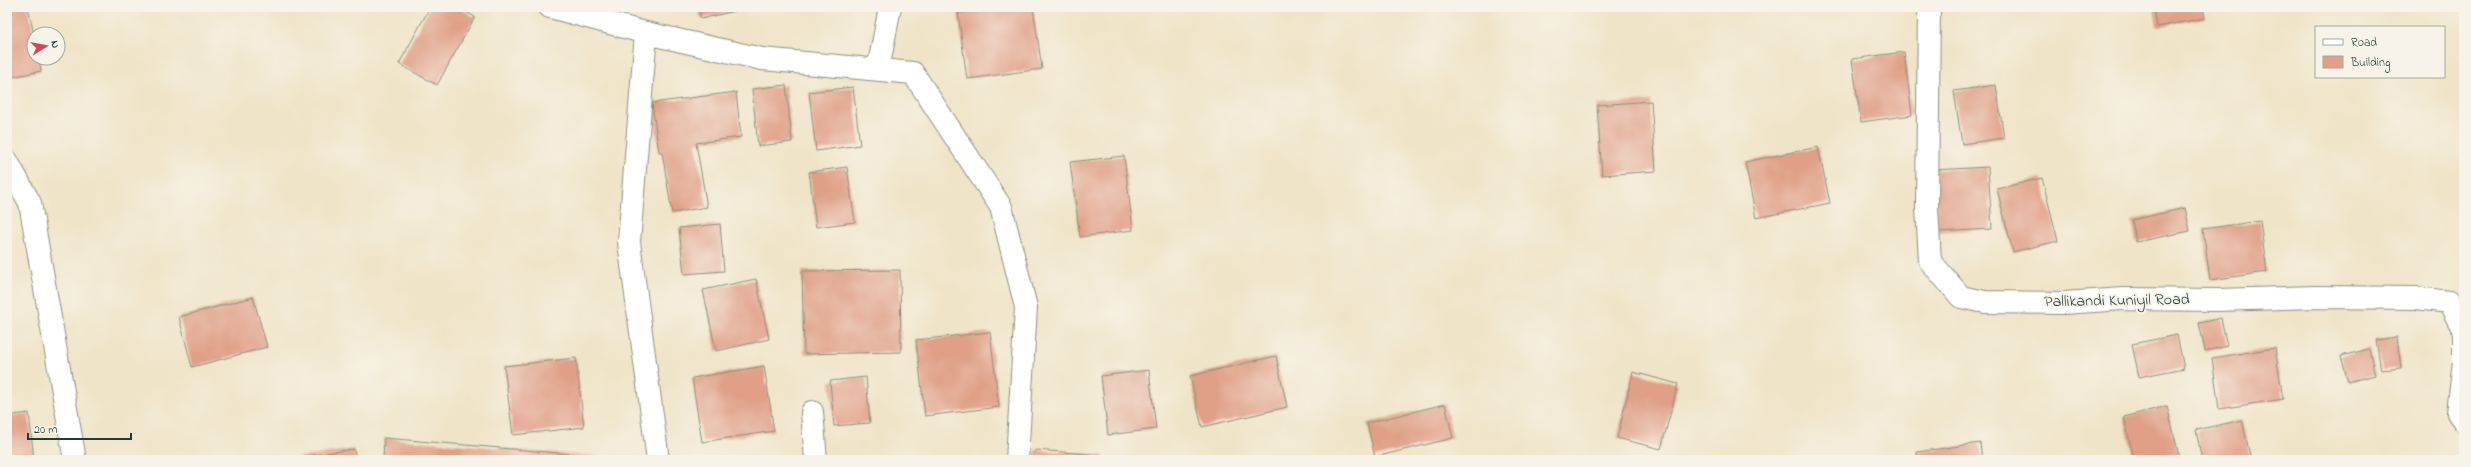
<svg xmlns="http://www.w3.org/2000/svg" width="2471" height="467" viewBox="0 0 2471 467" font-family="'Indie Flower',sans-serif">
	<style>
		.building { fill: #e09f86 }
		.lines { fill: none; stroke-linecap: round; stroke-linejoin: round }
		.street-casing { stroke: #88907e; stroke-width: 24 }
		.street { stroke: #fff; stroke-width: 22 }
		.labels { text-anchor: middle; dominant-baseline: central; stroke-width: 4; stroke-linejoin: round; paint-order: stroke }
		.street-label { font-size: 16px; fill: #1f3d34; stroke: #f7f3e8 }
	</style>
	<rect width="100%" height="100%" fill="#f7f3e8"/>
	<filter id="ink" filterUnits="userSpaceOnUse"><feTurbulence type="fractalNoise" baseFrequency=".025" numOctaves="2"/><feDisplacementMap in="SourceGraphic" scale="8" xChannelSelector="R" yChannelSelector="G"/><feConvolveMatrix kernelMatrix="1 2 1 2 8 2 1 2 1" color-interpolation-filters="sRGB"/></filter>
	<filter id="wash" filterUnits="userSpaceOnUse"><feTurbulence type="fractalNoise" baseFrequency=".012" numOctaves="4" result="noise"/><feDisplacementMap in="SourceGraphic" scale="16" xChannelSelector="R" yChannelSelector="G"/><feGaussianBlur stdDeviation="0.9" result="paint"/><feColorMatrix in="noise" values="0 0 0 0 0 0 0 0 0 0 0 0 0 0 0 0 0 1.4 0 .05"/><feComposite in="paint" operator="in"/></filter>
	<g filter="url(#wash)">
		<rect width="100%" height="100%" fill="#f0e4c8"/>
		<g id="blocks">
			<path class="building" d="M7 7H28L34 35V58H39L41 71 7 78Z
				M430 7H457L475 17 437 85 399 64Z
				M698 7H747V8L701 19Z
				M1000 7H1033L1042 69 967 79 958 13Z
				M2154 7H2203L2205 18 2157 27Z
				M1904 52 1912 115 1861 122 1852 59Z
				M786 85 792 142 758 146 752 89Z
				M1996 85 2004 138 1962 144 1954 91Z
				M853 87 860 145 816 151 809 92Z
				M736 92 741 137 696 143 707 207 672 213 662 152H659L652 103Z
				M1651 101 1656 171 1602 175 1597 105Z
				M1818 147 1830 203 1756 218 1745 162Z
				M1124 156 1133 230 1080 237 1070 162Z
				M847 167 855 222 816 227 809 172Z
				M1988 167 1992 229 1938 232 1934 170Z
				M2042 178 2058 241 2013 252 1997 189Z
				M2185 208 2190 231 2136 242 2132 220Z
				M2260 221 2267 272 2210 280 2203 229Z
				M720 224 724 271 684 274 679 228Z
				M900 270 901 352 804 354 802 271Z
				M756 279 769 339 716 351 703 290Z
				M253 297 267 347 192 367 179 317Z
				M2221 318 2227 346 2205 351 2199 323Z
				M990 332 999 407 925 416 916 340Z
				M2177 335 2184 368 2139 377 2132 344Z
				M2397 337 2401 368 2381 370 2376 340Z
				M2275 348 2283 399 2219 409 2212 358Z
				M2369 349 2375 375 2348 382 2341 356Z
				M1276 356 1287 407 1202 427 1190 376Z
				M576 358 584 427 513 435 504 366Z
				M764 366 774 431 702 442 692 378Z
				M1149 370 1156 429 1108 435 1101 376Z
				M1633 372 1678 384 1661 449 1617 438Z
				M866 377 870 423 834 426 830 381Z
				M1445 404 1453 438 1375 457 1367 423Z
				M2167 406 2180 460H2134L2124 417Z
				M29 413 34 460H7V416Z
				M2242 420 2251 460H2202L2196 430Z
				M384 438 628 459V460H383Z
				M1980 443 1982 460H1918L1917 452Z
				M354 449 356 460H286V459Z
				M1035 450 1103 455V460H1034Z"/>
		</g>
	</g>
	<g filter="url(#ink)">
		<use href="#blocks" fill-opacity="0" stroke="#88907e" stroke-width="1"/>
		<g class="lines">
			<defs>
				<path id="street" d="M550 7 646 33 762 59 913 73 1001 207 1026 307 1017 460
					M1929 7 1927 208 1930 261 1961 297 1985 302 2063 303 2124 299 2217 300 2317 297 2416 298 2449 302 2464 331V361L2458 413 2464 421
					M646 33 629 242 658 460
					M878 70 890 7
					M7 161 30 203 75 460
					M812 412 816 460"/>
			</defs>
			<use href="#street" class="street-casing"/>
			<use href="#street" class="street"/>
		</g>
	</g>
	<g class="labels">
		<g class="street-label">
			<text transform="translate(2117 301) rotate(-1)">Pallikandi Kuniyil Road</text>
		</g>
	</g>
	<rect width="2471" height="467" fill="none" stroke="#f7f3e8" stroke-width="24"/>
	<rect x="2315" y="26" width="130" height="52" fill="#f7f3e8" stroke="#a1aaa0"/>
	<rect x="2323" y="39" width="20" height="6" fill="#ffffff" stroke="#a1aaa0"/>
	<text x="2351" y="46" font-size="12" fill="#1f3d34">Road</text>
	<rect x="2323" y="56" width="20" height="12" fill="#e09f86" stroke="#a1aaa0"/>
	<text x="2351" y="66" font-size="12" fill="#1f3d34">Building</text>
	<g transform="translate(46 46) rotate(79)"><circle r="19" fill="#f7f3e8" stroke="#a1aaa0"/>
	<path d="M0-3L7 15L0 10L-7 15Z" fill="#d1495b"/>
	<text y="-6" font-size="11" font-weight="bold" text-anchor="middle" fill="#1f3d34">N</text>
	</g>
	<path d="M28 433v6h103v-6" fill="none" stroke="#1f3d34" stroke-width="2"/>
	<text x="34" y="433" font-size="12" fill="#1f3d34" stroke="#f7f3e8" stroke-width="3" paint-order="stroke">20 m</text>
</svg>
